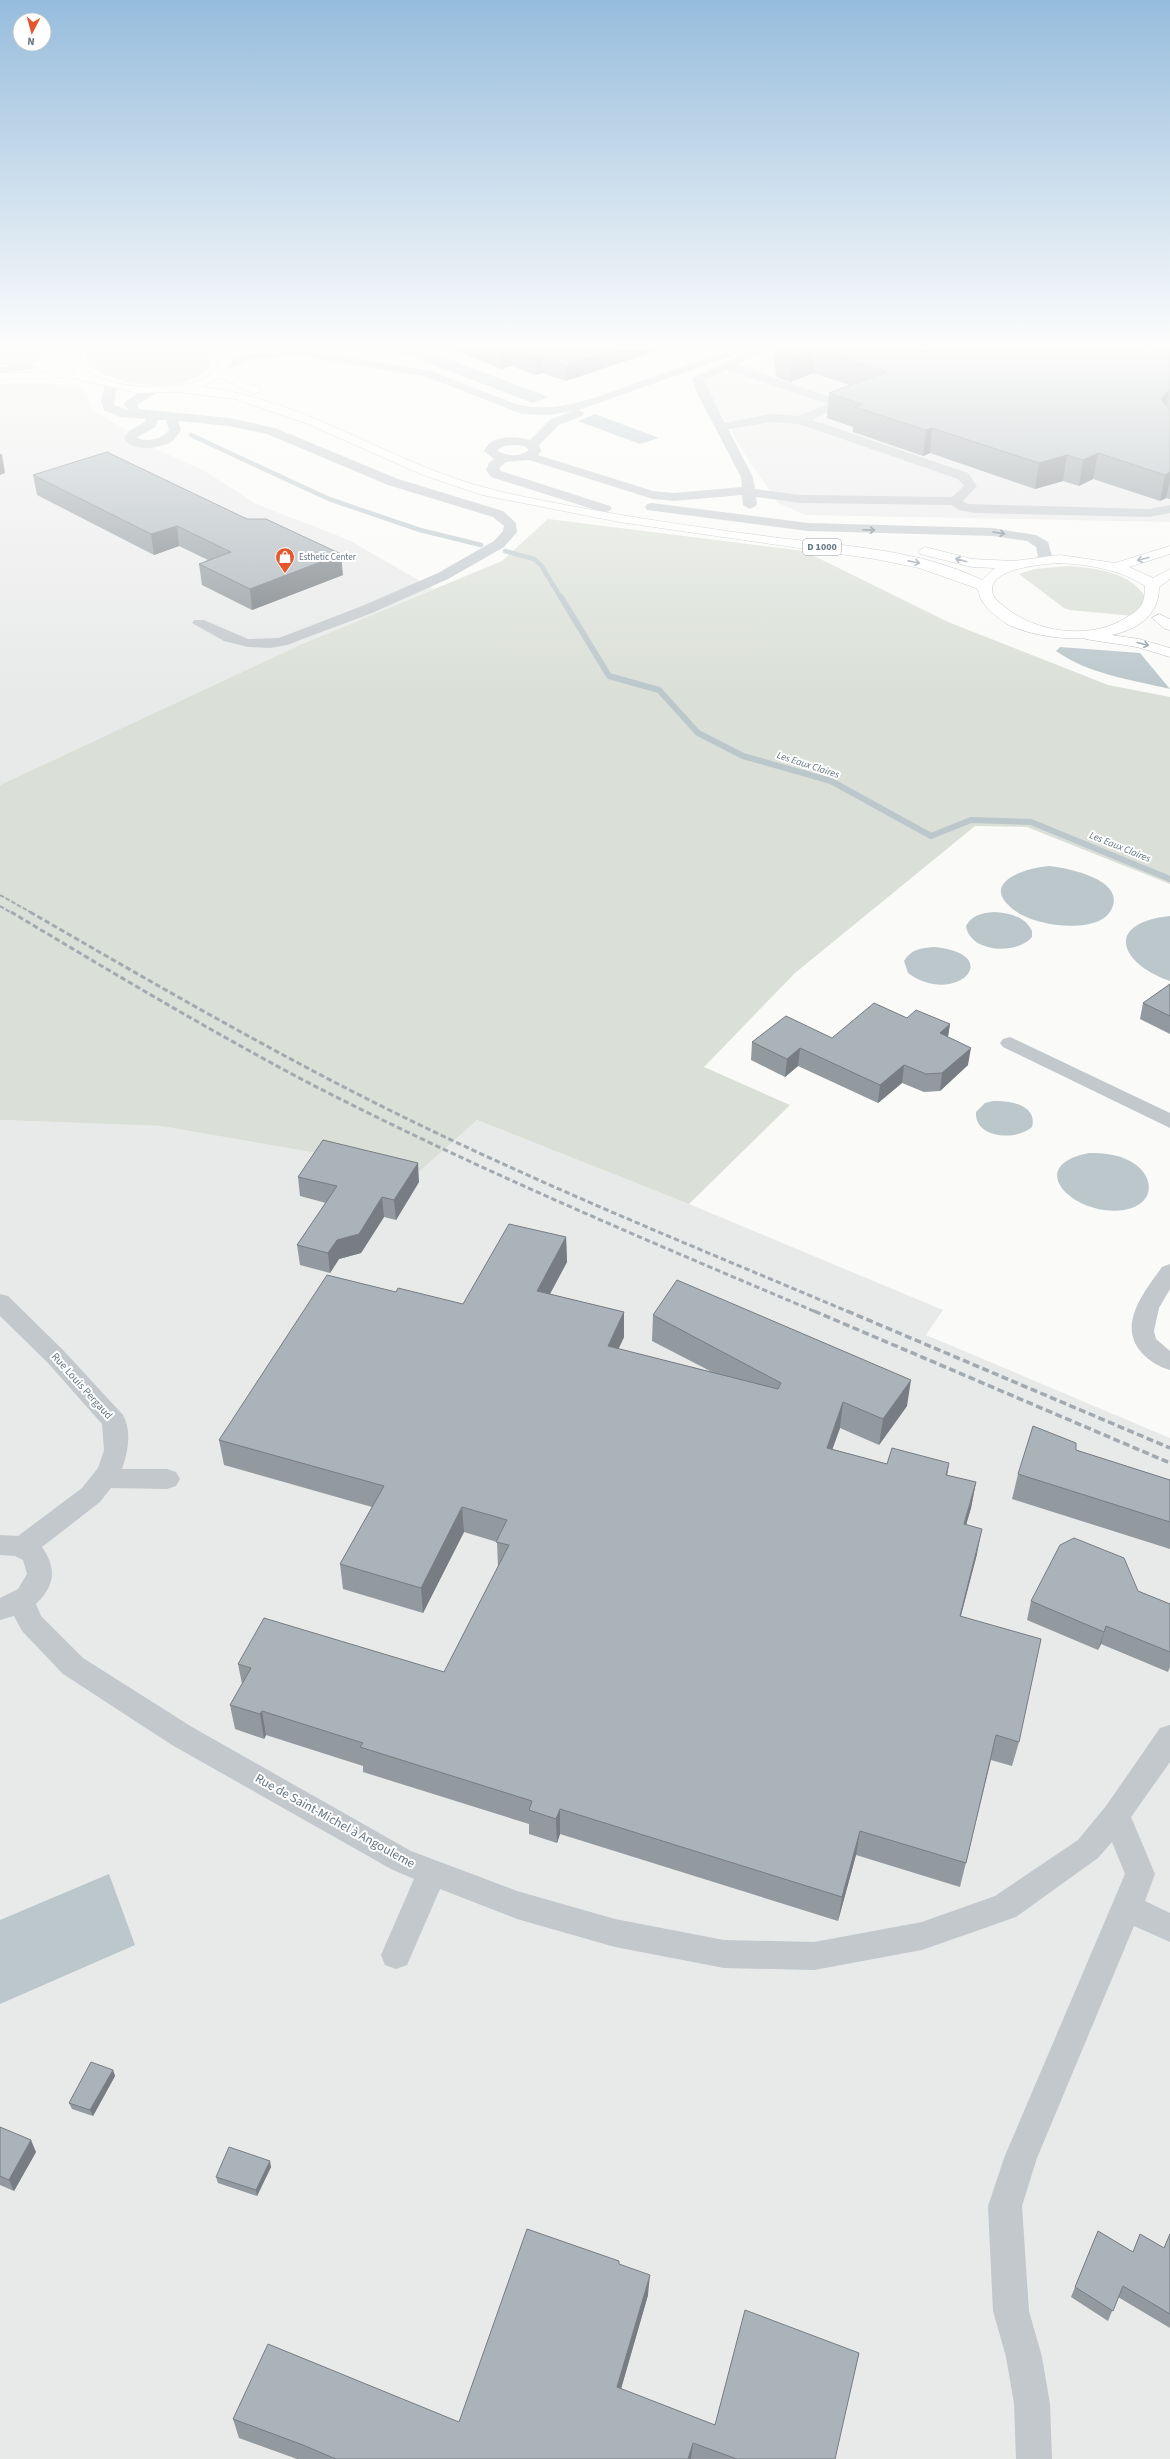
<svg xmlns="http://www.w3.org/2000/svg" width="1170" height="2459" viewBox="0 0 1170 2459" font-family="'Source Sans 3',sans-serif">
	<style>
		.built { fill: #e8e9e9 }
		.green { fill: #dadfd7 }
		.water { fill: #bbc7cb }
		.lines { fill: none; stroke-linecap: round; stroke-linejoin: round }
		.stream-far1 { stroke: #bbc7cb; stroke-width: 4.5 }
		.stream { stroke: #bbc7cb; stroke-width: 6 }
		.major-casing { stroke: #b5babe; stroke-width: 1 }
		.highway-casing { stroke: #b4b9bd; stroke-width: 1 }
		.minor { fill: #c3c8cc; fill-rule: evenodd }
		.major { fill: #fff; fill-rule: evenodd }
		.highway { fill: #fff; fill-rule: evenodd }
		.rail-far2 { stroke: #a2aab0; stroke-width: 2; stroke-dasharray: 4.5 2; stroke-linecap: butt }
		.rail-far1 { stroke: #a2aab0; stroke-width: 3; stroke-dasharray: 5.5 3; stroke-linecap: butt }
		.rail { stroke: #a2aab0; stroke-width: 3.5; stroke-dasharray: 7 3.5; stroke-linecap: butt }
		.wall { fill: #929a9f }
		.shaded-wall { fill: #777d82 }
		.building { fill: #aab3b9; stroke: #777d82 }
		.oneway { stroke: #6a7a87 }
		.oneway2 { stroke: #939fa8 }
		.labels { text-anchor: middle; dominant-baseline: central; stroke-width: 4; stroke-linejoin: round; paint-order: stroke }
		.far-poi-label { font-size: 9px; fill: #657683; stroke: #fff; text-anchor: start }
		.shield { fill: #fff; stroke: #939fa8; stroke-width: 1 }
		.shield-label { font-size: 10px; font-weight: bold; fill: #657683 }
		.far-water-label { font-size: 10px; font-style: italic; fill: #60757c; stroke: #fff }
		.street-label { font-size: 11px; fill: #657683; stroke: #fff }
		.near-street-label { font-size: 13px; fill: #657683; stroke: #fff }
	</style>
	<rect width="100%" height="100%" fill="#fafaf8"/>
	<path class="built" d="M775 349H1170V522L805 515 778 503 740 447 704 382 709 378 765 358Z
		M47 383 80 387 87 394 92 409 158 450 205 471 256 504 349 540 434 589 302 644 0 785V384Z
		M0 1120 161 1126 420 1171 477 1120 689 1204 943 1310 926 1335 1170 1438V2459H0Z"/>
	<path class="green" d="M0 349H56C42 366 19 365 0 365Z
		M87 349H206L212 361C196 399 109 387 85 362Z
		M548 519 804 551 948 622 1108 685 1170 697V884L1027 827 975 826 795 973 704 1067 790 1105 689 1204 477 1120 420 1171 161 1126 0 1120V785L302 644 502 561Z
		M1068 566C1097 568 1133 572 1148 601L1134 616 1070 610 1064 608 1019 574 1035 569Z"/>
	<path class="water" d="M390 349H422L549 397 533 403Z
		M595 414 659 438 640 444 578 421Z
		M1060 647 1140 653 1170 689C1132 680 1088 674 1056 651Z
		M1049 866C1067 868 1125 879 1112 908 1101 936 1036 926 1017 912 976 884 1023 868 1049 866Z
		M994 912C1009 913 1025 916 1032 931V937C1017 955 970 953 966 926 972 915 982 913 994 912Z
		M1170 916V981C1119 963 1104 923 1170 916Z
		M934 947C1007 954 956 1008 908 973L904 961C911 949 921 948 934 947Z
		M993 1101C1009 1100 1038 1105 1032 1127 1017 1141 974 1139 976 1112L985 1103Z
		M1089 1153C1103 1153 1117 1154 1130 1161 1156 1175 1156 1205 1124 1210 1074 1217 1022 1166 1089 1153Z
		M109 1874 135 1945 0 2004V1920Z"/>
	<g class="lines">
		<path class="stream-far1" d="M191 435 329 499 420 530 481 545
			M505 551 534 559 541 565 561 598"/>
		<path class="stream" d="M561 597 609 676 659 690 698 733 743 756 831 781 931 836 971 820 1031 822 1170 879"/>
		<defs>
			<path id="major" d="M68 349H80V363C84 367 88 371 92 374 117 390 187 393 211 374 214 371 217 365 220 362L215 349H227L232 362 225 371 262 390 256 394 252 393 220 377 201 387C294 397 373 451 460 480 496 492 534 499 571 506 640 519 710 529 780 538 846 546 921 550 982 580L995 568 972 567 920 554 918 551 925 547 972 559 1014 561 1060 555 1115 563 1170 546V554L1129 567 1153 578 1170 569V579L1159 587C1160 651 1046 645 1007 624 999 619 987 609 982 601 979 597 980 591 976 588L919 568 875 559 619 522 482 495 423 475 308 424 235 399 179 392 138 393 68 377 0 379V373L76 372 69 364ZM1060 563C1090 565 1119 569 1145 586 1145 606 1140 610 1122 620 1087 640 1035 632 1005 607 1002 604 996 601 994 597 980 568 1045 564 1060 563Z"/>
			<path id="highway" d="M1159 614 1170 619V630L1165 629 1152 618Z
				M1090 632 1139 639 1170 648V657L1137 647 1085 639 1083 636Z"/>
		</defs>
		<use href="#major" class="major-casing"/>
		<use href="#highway" class="highway-casing"/>
		<path class="minor" d="M280 349H298L431 371 513 403C557 417 603 394 644 380 674 370 704 359 734 349H751L579 410 584 413 582 416 559 425 539 445 541 451 538 455 653 491 674 493 742 487 741 477 697 393 692 378 755 349H771L737 365 842 401 844 404 812 420 968 473 977 486 963 501 968 504 1149 509 1170 505V513L1149 517 976 513 959 510 952 505 801 503 756 497 757 505 750 509 743 505 742 495 674 501 653 499 529 460 506 462 499 468 501 471 610 506 612 509 605 513 491 477 486 470 489 463 494 459 484 451C492 434 514 436 530 440L551 419 573 411 548 415 522 414 424 376 299 356 253 359 224 370 218 367 247 354 282 351ZM727 370 827 404 799 416 771 414 725 423 704 380ZM771 422 799 424 958 479 964 486 952 497 801 495 755 489 753 477 728 429ZM516 445 524 446 529 450C520 457 506 457 497 450L504 446Z
			M29 364 35 367 33 369 0 373V367Z
			M111 381 117 385 114 405 128 410 124 404 126 401 148 387H156L158 390 156 393 137 405 139 409 229 418 275 428 398 479 503 511 516 523 517 532 504 547 448 579 372 613 287 645 270 648 248 647 224 641 192 623 194 620H204L248 639 279 638 362 606 438 573 494 541 503 531 504 526 493 517 388 485 267 434 229 426 178 421 181 430C178 434 175 439 171 442 159 449 131 452 124 438L129 431 145 422 146 419 120 417 104 410 101 402 105 385ZM158 420H166L169 430C161 440 148 442 136 438L155 427Z
			M652 503 808 523 992 528 1036 535 1048 542 1052 556 1047 563H1037L1035 560 1038 556 1036 547 1027 541 992 536 808 531 647 510 645 507 647 504Z
			M1010 1037 1170 1113V1128L1003 1047 1000 1043 1003 1039Z
			M1170 1264V1289L1159 1308 1154 1331 1156 1339 1170 1351V1370C1159 1367 1149 1361 1141 1352 1117 1324 1145 1291 1162 1267Z
			M0 1294 8 1296 64 1351 123 1415C132 1431 128 1452 122 1469H167L176 1472 180 1479 176 1486 167 1489 111 1488 100 1502 42 1547C57 1568 55 1586 36 1604L41 1616 83 1658 192 1727 411 1851 517 1891 615 1919 724 1940 814 1942 922 1922 995 1896 1078 1840 1106 1806 1160 1728 1170 1725V1762L1131 1817 1155 1874 1145 1901 1170 1913V1942L1134 1926 1037 2158 1022 2206 1029 2311 1042 2357 1050 2404 1052 2459H1016L1014 2404 1006 2357 993 2311 988 2206 1004 2158 1125 1874 1112 1842 1098 1858 1016 1917 922 1950 814 1970 724 1968 615 1947 517 1919 440 1889 407 1965 396 1969 385 1965 381 1955 414 1879 391 1869 172 1745 63 1674 22 1631 14 1616 0 1620V1598L18 1589 27 1574 23 1560 15 1556 0 1555V1535L18 1536 82 1488 98 1468 104 1450 102 1424 48 1363 0 1316Z"/>
		<use href="#major" class="major"/>
		<use href="#highway" class="highway"/>
		<path class="rail-far2" d="M0 895 32 913
			M0 906 12 913"/>
		<path class="rail-far1" d="M11 912C108 970 205 1028 305 1081 471 1167 644 1239 816 1312
			M30 912C160 987 289 1062 424 1127 563 1194 707 1252 849 1312"/>
		<path class="rail" d="M814 1311 1170 1463
			M847 1311 1170 1448"/>
	</g>
	<path class="wall" d="M452 349H661L566 381 542 373 536 375 511 366 501 369Z
		M774 349H1139L1148 352 1170 349V499L1166 498 1160 501 1093 479 1079 486 1063 481 1035 489 930 453 923 456 853 432V427L827 418 829 393 850 385 813 373 790 382 777 377 773 359Z
		M33 475 343 575 252 610 202 585 199 564 208 560 179 546 154 555 37 495Z
		M1170 984V1034L1140 1019 1143 1003Z
		M907 1018 950 1024 948 1037 968 1065 940 1091 924 1092 902 1083 878 1103 798 1066 785 1077 751 1060 752 1042 832 1038Z
		M298 1177 419 1182 396 1220 384 1217 361 1253 339 1259 330 1273 300 1265 297 1245 326 1203 300 1196Z
		M566 1237 567 1262 550 1294 624 1312V1337L618 1349 712 1372 652 1341 653 1315 907 1406 879 1445 840 1428 832 1449 887 1464 949 1463 947 1475 976 1482 971 1508 966 1525 977 1554 961 1616 1019 1742 1012 1766 991 1760 960 1887 856 1855 838 1921 560 1834 557 1843 529 1834V1824L363 1772V1766L266 1735 264 1739 235 1729 230 1705 242 1684 238 1664 444 1672 498 1567 497 1542 464 1532 423 1613 343 1589 340 1564 372 1507 224 1465 219 1440 396 1292 463 1304Z
		M1076 1450 1170 1480V1549L1012 1499 1018 1474Z
		M1138 1591 1170 1604V1667L1168 1672 1101 1644 1098 1650 1027 1620 1031 1601Z
		M113 2070 115 2076 93 2116 72 2109 69 2103Z
		M0 2127 36 2152 14 2191 0 2185Z
		M271 2167 257 2196 218 2183 216 2177Z
		M1098 2231 1133 2252 1140 2234 1164 2248 1170 2233V2328L1118 2297 1108 2321 1071 2297Z
		M619 2264 648 2295 621 2389 715 2425 835 2459H297L239 2438 233 2419 459 2422Z"/>
	<path class="shaded-wall" d="M616 349H661L566 381V366Z
		M813 349H814L813 373 790 382 792 357Z
		M510 350 511 366 501 369V353Z
		M541 357 542 373 536 375 535 359Z
		M1170 389 1165 414 1161 399Z
		M932 428 930 453 923 456 926 430Z
		M1098 453 1093 479 1079 486 1083 460Z
		M0 454H2L5 473 0 475Z
		M1067 455 1063 481 1035 489 1039 463Z
		M1170 472V480L1166 498 1160 501 1165 475Z
		M177 526 179 546 154 555 151 534Z
		M341 554 343 575 252 610 250 589Z
		M950 1024 947 1042 940 1033Z
		M800 1048 798 1066 785 1077 787 1059Z
		M971 1048 968 1065 940 1091 942 1073Z
		M904 1065 902 1083 878 1103 880 1085Z
		M418 1163 419 1182 396 1220 394 1200Z
		M382 1197 384 1217 361 1253 339 1259 330 1273 328 1253 337 1240Z
		M566 1237 567 1262 538 1316 537 1291Z
		M624 1312V1337L608 1372V1346Z
		M911 1380 907 1406 879 1445 883 1419Z
		M843 1402 840 1428 824 1473 827 1448Z
		M949 1463 945 1488 946 1475Z
		M976 1482 971 1508 959 1549 964 1524Z
		M462 1507 464 1532 423 1613 421 1588Z
		M982 1529 977 1554 954 1641 960 1616Z
		M1106 1626 1101 1644 1098 1650Z
		M262 1711 266 1735 264 1739 260 1714Z
		M560 1809V1834L557 1843 556 1819Z
		M860 1831 856 1855 838 1921 842 1897Z
		M113 2070 115 2076 93 2116 90 2110Z
		M31 2140 36 2152 14 2191 9 2180Z
		M270 2161 271 2167 257 2196 256 2190Z
		M650 2275 648 2295 616 2406 617 2387Z
		M693 2443 691 2459H688Z"/>
	<path class="building" d="M490 349H616L566 366 541 357 535 359 510 350 501 353Z
		M778 349H813L792 357 778 353Z
		M816 349H914L925 352 930 349H1139L1148 352 1155 349H1170V389L1161 399 1170 410V472L1165 475 1098 453 1083 460 1067 455 1039 463 932 428 926 430 855 407 862 404 829 393 886 372Z
		M107 452 247 519H266L341 554 250 589 199 564 231 552 177 526 151 534 33 475Z
		M1170 984V1016L1143 1003Z
		M874 1003 907 1018 916 1010 950 1024 940 1033 971 1048 942 1073 926 1074 904 1065 880 1085 800 1048 787 1059 752 1042 786 1016 832 1038Z
		M323 1140 418 1163 394 1200 382 1197 359 1234 337 1240 328 1253 297 1245 337 1186 298 1177Z
		M509 1224 566 1237 537 1291 624 1312 608 1346 778 1389 781 1383 653 1315 677 1280 911 1380 883 1419 843 1402 827 1448 887 1464 892 1448 949 1463 946 1475 976 1482 964 1524 982 1529 960 1616 1041 1639 1019 1742 996 1735 966 1863 860 1831 842 1897 560 1809 556 1819 529 1810 532 1801 360 1747 363 1743 262 1711 260 1714 230 1705 251 1668 238 1664 264 1618 444 1672 509 1545 496 1542 507 1520 462 1507 421 1588 340 1564 384 1486 219 1440 327 1275 396 1292 398 1288 463 1304Z
		M1033 1426 1076 1443V1450L1170 1480V1522L1018 1474Z
		M1074 1538 1124 1558 1138 1591 1170 1604V1652L1106 1626 1104 1632 1031 1601 1060 1545Z
		M91 2062 113 2070 90 2110 69 2103Z
		M0 2127 31 2140 9 2180 0 2176Z
		M229 2147 270 2161 256 2190 216 2177Z
		M527 2229 619 2261V2264L650 2275 617 2387 715 2425 745 2310 859 2353 835 2459H737L693 2443 688 2459H336L303 2445 233 2419 268 2344 459 2422Z
		M1098 2231 1133 2252 1140 2234 1164 2248 1170 2234V2314L1123 2286 1113 2311 1075 2287Z"/>
	<defs><path id="oneway-shaft" d="M-6 0H5M1.5-3L5.5 0L1.5 3" fill="none" stroke-width="1.6" stroke-linecap="round" stroke-linejoin="round"/></defs>
	<g class="oneway">
		<use href="#oneway-shaft" transform="translate(869 530) rotate(2)"/>
		<use href="#oneway-shaft" transform="translate(999 533) rotate(9)"/>
	</g>
	<g class="oneway2">
		<use href="#oneway-shaft" transform="translate(1143 559) rotate(166)"/>
		<use href="#oneway-shaft" transform="translate(961 560) rotate(-164)"/>
		<use href="#oneway-shaft" transform="translate(914 562) rotate(11)"/>
		<use href="#oneway-shaft" transform="translate(1143 644) rotate(14)"/>
	</g>
	<linearGradient id="sky" x2="0" y2="1"><stop stop-color="#96bcdc"/><stop offset="0.5" stop-color="#fdfdfc"/><stop offset="1" stop-color="#fdfdfc" stop-opacity="0"/></linearGradient>
	<rect width="1170" height="693" fill="url(#sky)"/>
	<defs>
		<symbol id="shop-pin" viewBox="-11 -11 22 30"><path d="M0 17L-7.5 6A9.5 9.5 0 1 1 7.5 6Z" fill="#e4572e" stroke="#fff"/><path d="M-5-2.5h2.3a2.7 3.5 0 0 1 5.4 0H5L5.5 6h-11ZM-1.5-2.5h3a1.5 2.3 0 0 0-3 0Z" fill="#fff"/></symbol>
	</defs>
	<g fill-rule="evenodd">
		<use href="#shop-pin" x="274" y="546" width="22" height="30"/>
	</g>
	<g class="labels">
		<g class="far-poi-label">
			<text x="299" y="557">Esthetic Center</text>
		</g>
		<rect class="shield" x="803" y="539" width="38" height="16" rx="3"/>
		<g class="shield-label">
			<text x="822" y="547">D 1000</text>
		</g>
		<g class="far-water-label">
			<text transform="translate(808 765) rotate(18)">Les Eaux Claires</text>
			<text transform="translate(1120 847) rotate(22)">Les Eaux Claires</text>
		</g>
		<g class="street-label">
			<text transform="translate(82 1386) rotate(48)">Rue Louis Pergaud</text>
		</g>
		<g class="near-street-label">
			<text transform="translate(335 1821) rotate(29)">Rue de Saint-Michel à Angouleme</text>
		</g>
	</g>
	<g transform="translate(32 32) rotate(186)"><circle r="19" fill="#ffffff" stroke="#c1c8cd"/>
	<path d="M0-3L7 15L0 10L-7 15Z" fill="#e4572e"/>
	<text y="-6" font-size="11" font-weight="bold" text-anchor="middle" fill="#657683">N</text>
	</g>
</svg>
